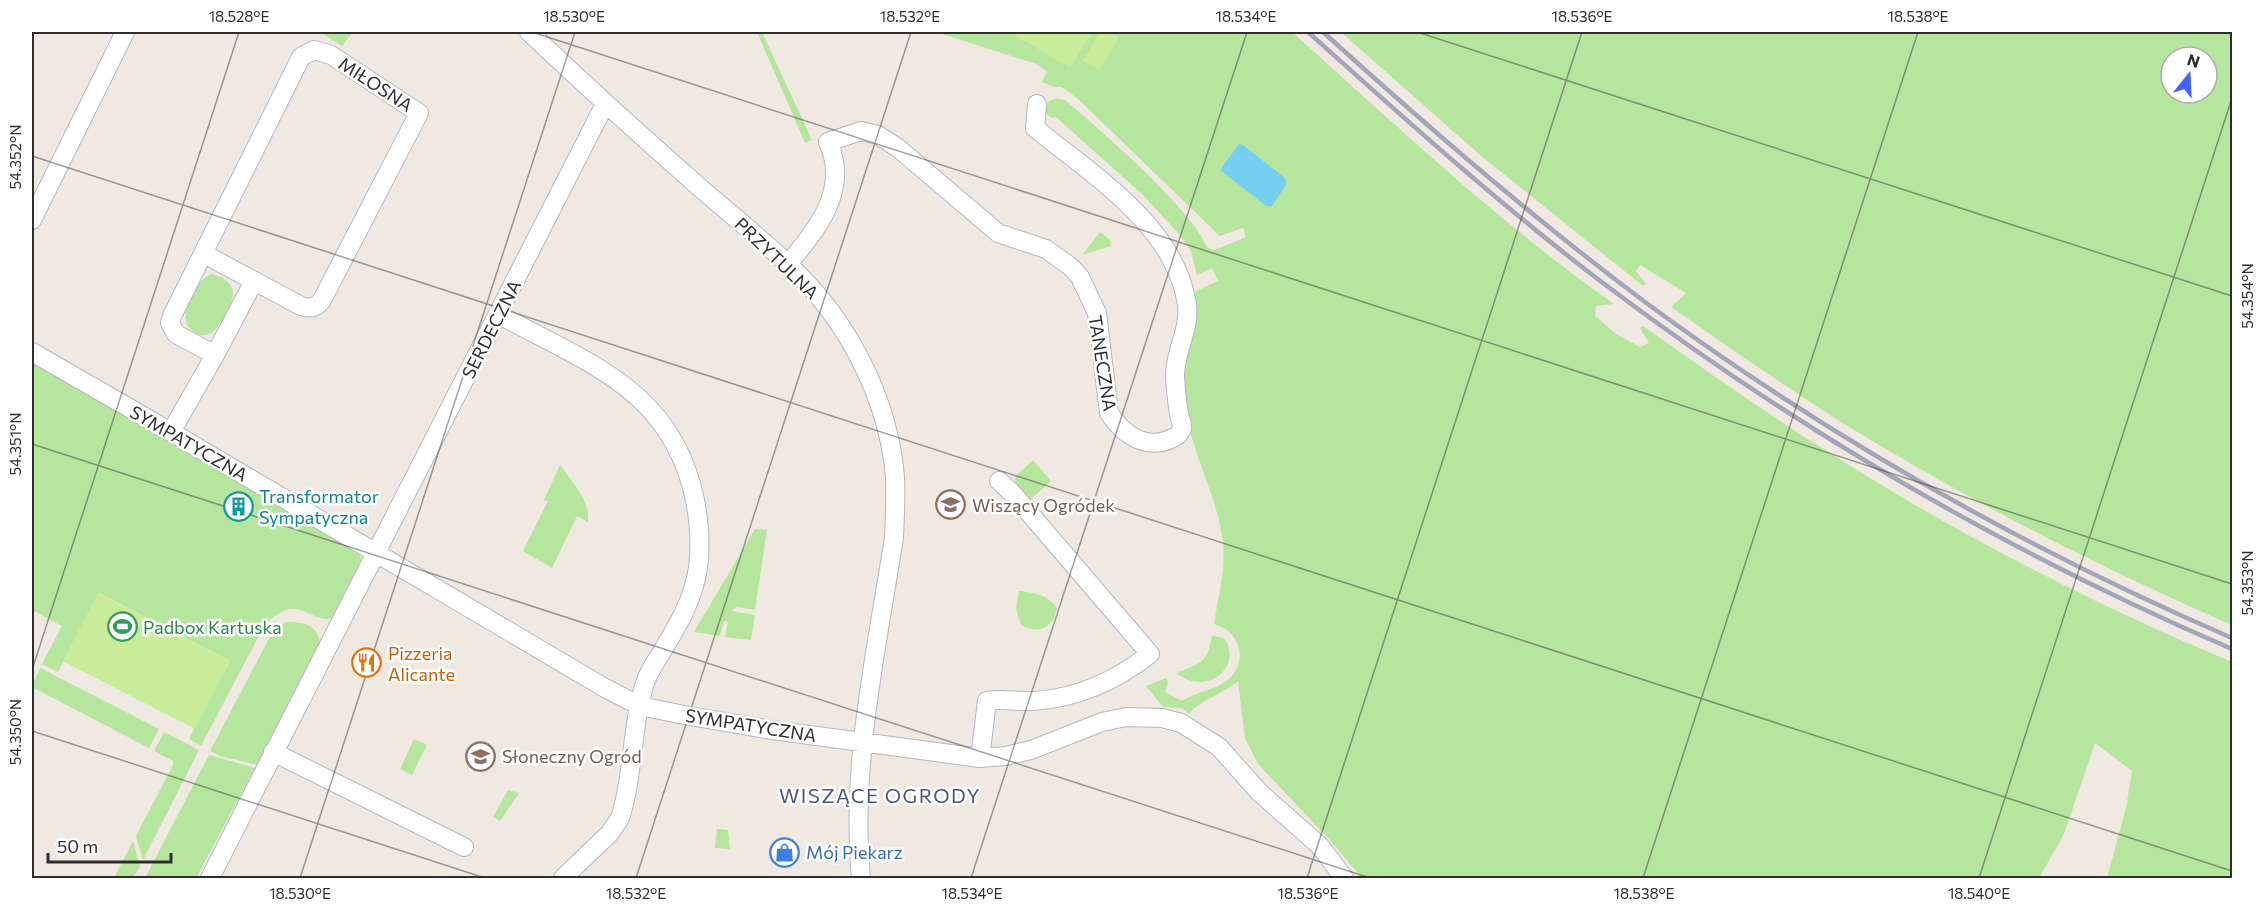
<svg xmlns="http://www.w3.org/2000/svg" width="2264" height="910" viewBox="0 0 2264 910" font-family="Commissioner,sans-serif">
	<style>
		.green { fill: #b6e59e; fill-rule: evenodd }
		.pitch { fill: #c9ec9a }
		.water { fill: #75cff0 }
		.lines { fill: none; stroke-linecap: round; stroke-linejoin: round }
		.minor-casing { stroke: #b4b7c1; stroke-width: 20 }
		.minor { stroke: #fff; stroke-width: 18 }
		.rail { stroke: #a3a6b8; stroke-width: 4.5 }
		.ticks { fill: none; stroke: #2e2e2e; stroke-width: 1.5; stroke-opacity: 0.45 }
		.labels { text-anchor: middle; dominant-baseline: central; stroke-width: 5; stroke-linejoin: round; paint-order: stroke }
		.street-label { font-size: 18px; fill: #2e2e2e; stroke: #fff }
		.culture-label { font-size: 18px; fill: #0d838f; stroke: #fff; text-anchor: start }
		.education-label { font-size: 18px; fill: #785e54; stroke: #fff; text-anchor: start }
		.leisure-label { font-size: 18px; fill: #27864d; stroke: #fff; text-anchor: start }
		.food-label { font-size: 18px; fill: #c56008; stroke: #fff; text-anchor: start }
		.shop-label { font-size: 18px; fill: #366cbe; stroke: #fff; text-anchor: start }
		.neighbourhood-label { font-size: 20px; letter-spacing: 1.5px; fill: #4d5680; stroke: #fff }
		.neatline { fill: none; stroke: #2e2e2e; stroke-width: 2 }
		.ticks-label { font-size: 15px; text-anchor: middle; fill: #2e2e2e }
	</style>
	<rect width="100%" height="100%" fill="#efe9e1"/>
	<path class="green" d="M320 32H353L342 46Z
		M757 32H762L812 140 805 143Z
		M936 32H1292C1396 125 1499 223 1614 304L1596 306 1595 316 1616 334 1640 347 1649 343 1640 328 1643 326C1701 367 1759 408 1819 446 1949 530 2090 603 2232 662V878H2107L2126 808 2132 771 2095 743 2064 834 2039 878H1362L1329 839 1258 764 1245 738 1238 681C1225 693 1198 701 1189 714L1182 708 1163 707 1146 686 1166 678 1168 682 1165 692 1182 701C1200 689 1227 690 1237 668 1240 661 1241 652 1238 645 1233 633 1226 628 1214 624 1218 597 1226 569 1223 542 1217 493 1189 449 1184 400 1180 364 1190 326 1196 291L1218 281 1212 268 1197 275 1191 251 1180 235 1143 195 1056 117 1052 118 1042 110C1049 100 1053 96 1065 100 1096 126 1126 153 1155 182 1174 202 1195 222 1207 247L1214 250 1246 237 1243 228 1220 236 1078 99 1062 87H1054L1042 82 1047 71 1036 64Z
		M1341 32H2232V625C2098 567 1966 499 1841 422 1783 385 1727 346 1671 307L1686 293 1640 265 1636 271 1646 284 1643 286 1480 155ZM2171 57H2207V93H2171Z
		M1100 232 1110 240 1111 246 1082 255Z
		M212 274C237 282 237 293 226 314 217 331 204 346 187 325 181 307 195 281 212 274Z
		M32 359 359 552 362 561 335 617C319 624 310 610 294 609 282 609 273 617 265 624L201 746 189 739 230 661 99 593 58 672 42 664 62 626 32 610Z
		M1033 460 1051 481 1029 501 1016 486 1015 477Z
		M560 465C572 482 590 500 588 522L577 516 552 568 523 551 548 501 544 500Z
		M755 529 767 530 755 610 736 607 732 611 755 615 751 640 725 637 728 622 724 621 720 636 694 632Z
		M1019 591C1035 593 1047 594 1057 608 1053 628 1039 635 1021 625L1016 609Z
		M286 622C306 622 316 624 321 645L258 765 220 756 210 751 273 631Z
		M1212 635 1225 639C1238 660 1222 682 1199 682 1190 682 1184 678 1176 673 1201 663 1208 663 1212 635Z
		M40 668 159 729 149 748 32 687Z
		M164 732 199 750 143 860 136 836 173 765V761L154 751Z
		M414 739 427 745 412 775 400 769Z
		M209 755 255 768 196 878H145Z
		M508 790 519 793 500 821 493 817Z
		M717 829 728 830 730 849 715 848Z
		M133 841 140 866 133 878H114Z"/>
	<path class="pitch" d="M1010 32H1092L1070 68Z
		M1100 32H1109L1119 37 1099 70 1083 61Z
		M98 593 230 661 195 729 63 661Z"/>
	<path class="water" d="M1239 144 1243 145 1285 178 1286 185 1272 206H1266L1220 170Z"/>
	<g class="lines">
		<defs>
			<path id="minor" d="M529 32C584 84 640 135 697 185 732 216 770 245 803 279 853 331 889 404 895 477 896 497 895 517 894 537 877 649 850 765 861 878
				M32 220 125 32
				M204 254 301 306C311 309 316 308 322 300L419 113 331 55 314 50 301 57 172 316 170 323 176 334 215 355
				M788 264C817 229 850 190 828 142L861 131 878 135 898 148 998 233 1046 249 1071 267 1080 277 1097 313 1109 413C1125 437 1150 453 1178 435 1180 432 1182 431 1182 427 1182 423 1180 418 1179 414 1177 400 1175 387 1175 373 1176 350 1190 328 1187 305 1176 226 1092 175 1035 128L1037 104
				M498 314C586 363 672 388 695 500 700 527 702 559 694 586 687 611 673 633 660 655 654 664 648 673 645 683 631 727 634 775 620 818L610 833 563 878
				M32 352 171 432 605 688 640 706 684 715 772 730 980 758 1005 756 1031 750 1102 722 1126 717 1162 718 1181 723 1219 747 1259 792 1320 846 1344 878
				M171 432 215 355 254 281
				M273 752 464 847
				M980 758 987 701C1002 698 1018 702 1034 701 1077 698 1117 680 1150 654L1013 494 999 481
				M210 878 605 104"/>
		</defs>
		<use href="#minor" class="minor-casing"/>
		<use href="#minor" class="minor"/>
		<path class="rail" d="M1308 32C1404 118 1500 205 1603 283 1797 430 2009 553 2232 649
			M1323 32C1428 127 1535 220 1649 305 1830 438 2026 549 2232 638"/>
	</g>
	<path class="ticks" d="M532 32 2232 584M1417 32 2232 296M32 156 2232 871M32 444 1370 878M32 670 239 32M32 731 485 878M300 878 575 32M636 878 911 32M971 878 1247 32M1307 878 1582 32M1643 878 1918 32M1979 878 2232 98"/>
	<defs>
		<symbol id="school-ring" viewBox="-11 -11 22 22"><circle r="9.5" fill="#fff" stroke="#8d6e63" stroke-width="1.5"/><path d="M0-5L7-2L0 1L-7-2ZM-4 1L0 2.5L4 1V4Q0 6-4 4Z" fill="#8d6e63"/></symbol>
		<symbol id="building-ring" viewBox="-11 -11 22 22"><circle r="9.5" fill="#fff" stroke="#0f9aa8" stroke-width="1.5"/><path d="M-4-6H4V6H1V3H-1V6H-4ZM-2.5-4.3h1.7v1.8h-1.7ZM.8-4.3h1.7v1.8H.8ZM-2.5-1h1.7V.8h-1.7ZM.8-1h1.7V.8H.8Z" fill="#0f9aa8"/></symbol>
		<symbol id="stadium-ring" viewBox="-11 -11 22 22"><circle r="9.5" fill="#fff" stroke="#2e9e5b" stroke-width="1.5"/><path d="M0-5a6.5 5 0 1 0 0 10a6.5 5 0 1 0 0-10ZM-3.5-1.8h7v3.6h-7Z" fill="#2e9e5b"/></symbol>
		<symbol id="restaurant-ring" viewBox="-11 -11 22 22"><circle r="9.5" fill="#fff" stroke="#e8710a" stroke-width="1.5"/><path d="M-5-6h1v4h1v-4h1v4h1v-4h1v5L-1.5 .5V6h-2V.5L-5-1ZM5-6V6H3V1.5H1.5Q1.5-4 5-6Z" fill="#e8710a"/></symbol>
		<symbol id="shop-ring" viewBox="-11 -11 22 22"><circle r="9.5" fill="#fff" stroke="#3f7fe0" stroke-width="1.5"/><path d="M-5-2.5h2.3a2.7 3.5 0 0 1 5.4 0H5L5.5 6h-11ZM-1.5-2.5h3a1.5 2.3 0 0 0-3 0Z" fill="#3f7fe0"/></symbol>
	</defs>
	<g fill-rule="evenodd">
		<use href="#school-ring" x="934" y="488" width="33" height="33"/>
		<use href="#building-ring" x="222" y="490" width="33" height="33"/>
		<use href="#stadium-ring" x="106" y="610" width="33" height="33"/>
		<use href="#restaurant-ring" x="350" y="646" width="33" height="33"/>
		<use href="#school-ring" x="464" y="740" width="33" height="33"/>
		<use href="#shop-ring" x="768" y="836" width="33" height="33"/>
	</g>
	<g class="labels">
		<g class="street-label">
			<text transform="translate(376 84) rotate(33)">MIŁOSNA</text>
			<text transform="translate(777 258) rotate(44)">PRZYTULNA</text>
			<text transform="translate(491 329) rotate(-63)">SERDECZNA</text>
			<text transform="translate(1103 363) rotate(81)">TANECZNA</text>
			<text transform="translate(189 443) rotate(30)">SYMPATYCZNA</text>
			<text transform="translate(751 725) rotate(9)">SYMPATYCZNA</text>
		</g>
		<g class="culture-label">
			<text x="259" y="496">Transformator<tspan x="259" dy="21">Sympatyczna</tspan></text>
		</g>
		<g class="education-label">
			<text x="972" y="505">Wiszący Ogródek</text>
			<text x="502" y="756">Słoneczny Ogród</text>
		</g>
		<g class="leisure-label">
			<text x="143" y="627">Padbox Kartuska</text>
		</g>
		<g class="food-label">
			<text x="388" y="653">Pizzeria<tspan x="388" dy="21">Alicante</tspan></text>
		</g>
		<g class="shop-label">
			<text x="806" y="852">Mój Piekarz</text>
		</g>
		<g class="neighbourhood-label">
			<text x="880" y="795">WISZĄCE OGRODY</text>
		</g>
	</g>
	<rect width="2264" height="910" fill="none" stroke="#ffffff" stroke-width="66"/>
	<g transform="translate(2189 75) rotate(18)"><circle r="28" fill="#ffffff" stroke="#ababab" stroke-width="1.5"/>
	<path d="M0-4.5L10 22L0 15L-10 22Z" fill="#4264fb"/>
	<text y="-9" font-size="16" font-weight="bold" text-anchor="middle" fill="#2e2e2e">N</text>
	</g>
	<path d="M48 853v9h123v-9" fill="none" stroke="#2e2e2e" stroke-width="3"/>
	<text x="57" y="853" font-size="18" fill="#2e2e2e" stroke="#ffffff" stroke-width="4.5" paint-order="stroke">50 m</text>
	<rect x="33" y="33" width="2198" height="844" class="neatline"/>
	<g class="ticks-label">
		<text x="239" y="22">18.528°E</text>
		<text x="574" y="22">18.530°E</text>
		<text x="910" y="22">18.532°E</text>
		<text x="1246" y="22">18.534°E</text>
		<text x="1582" y="22">18.536°E</text>
		<text x="1918" y="22">18.538°E</text>
		<text transform="translate(16 157) rotate(-90)" y="5">54.352°N</text>
		<text transform="translate(2248 296) rotate(-90)" y="5">54.354°N</text>
		<text transform="translate(16 444) rotate(-90)" y="5">54.351°N</text>
		<text transform="translate(2248 583) rotate(-90)" y="5">54.353°N</text>
		<text transform="translate(16 732) rotate(-90)" y="5">54.350°N</text>
		<text x="300" y="899">18.530°E</text>
		<text x="636" y="899">18.532°E</text>
		<text x="972" y="899">18.534°E</text>
		<text x="1308" y="899">18.536°E</text>
		<text x="1644" y="899">18.538°E</text>
		<text x="1979" y="899">18.540°E</text>
	</g>
</svg>
